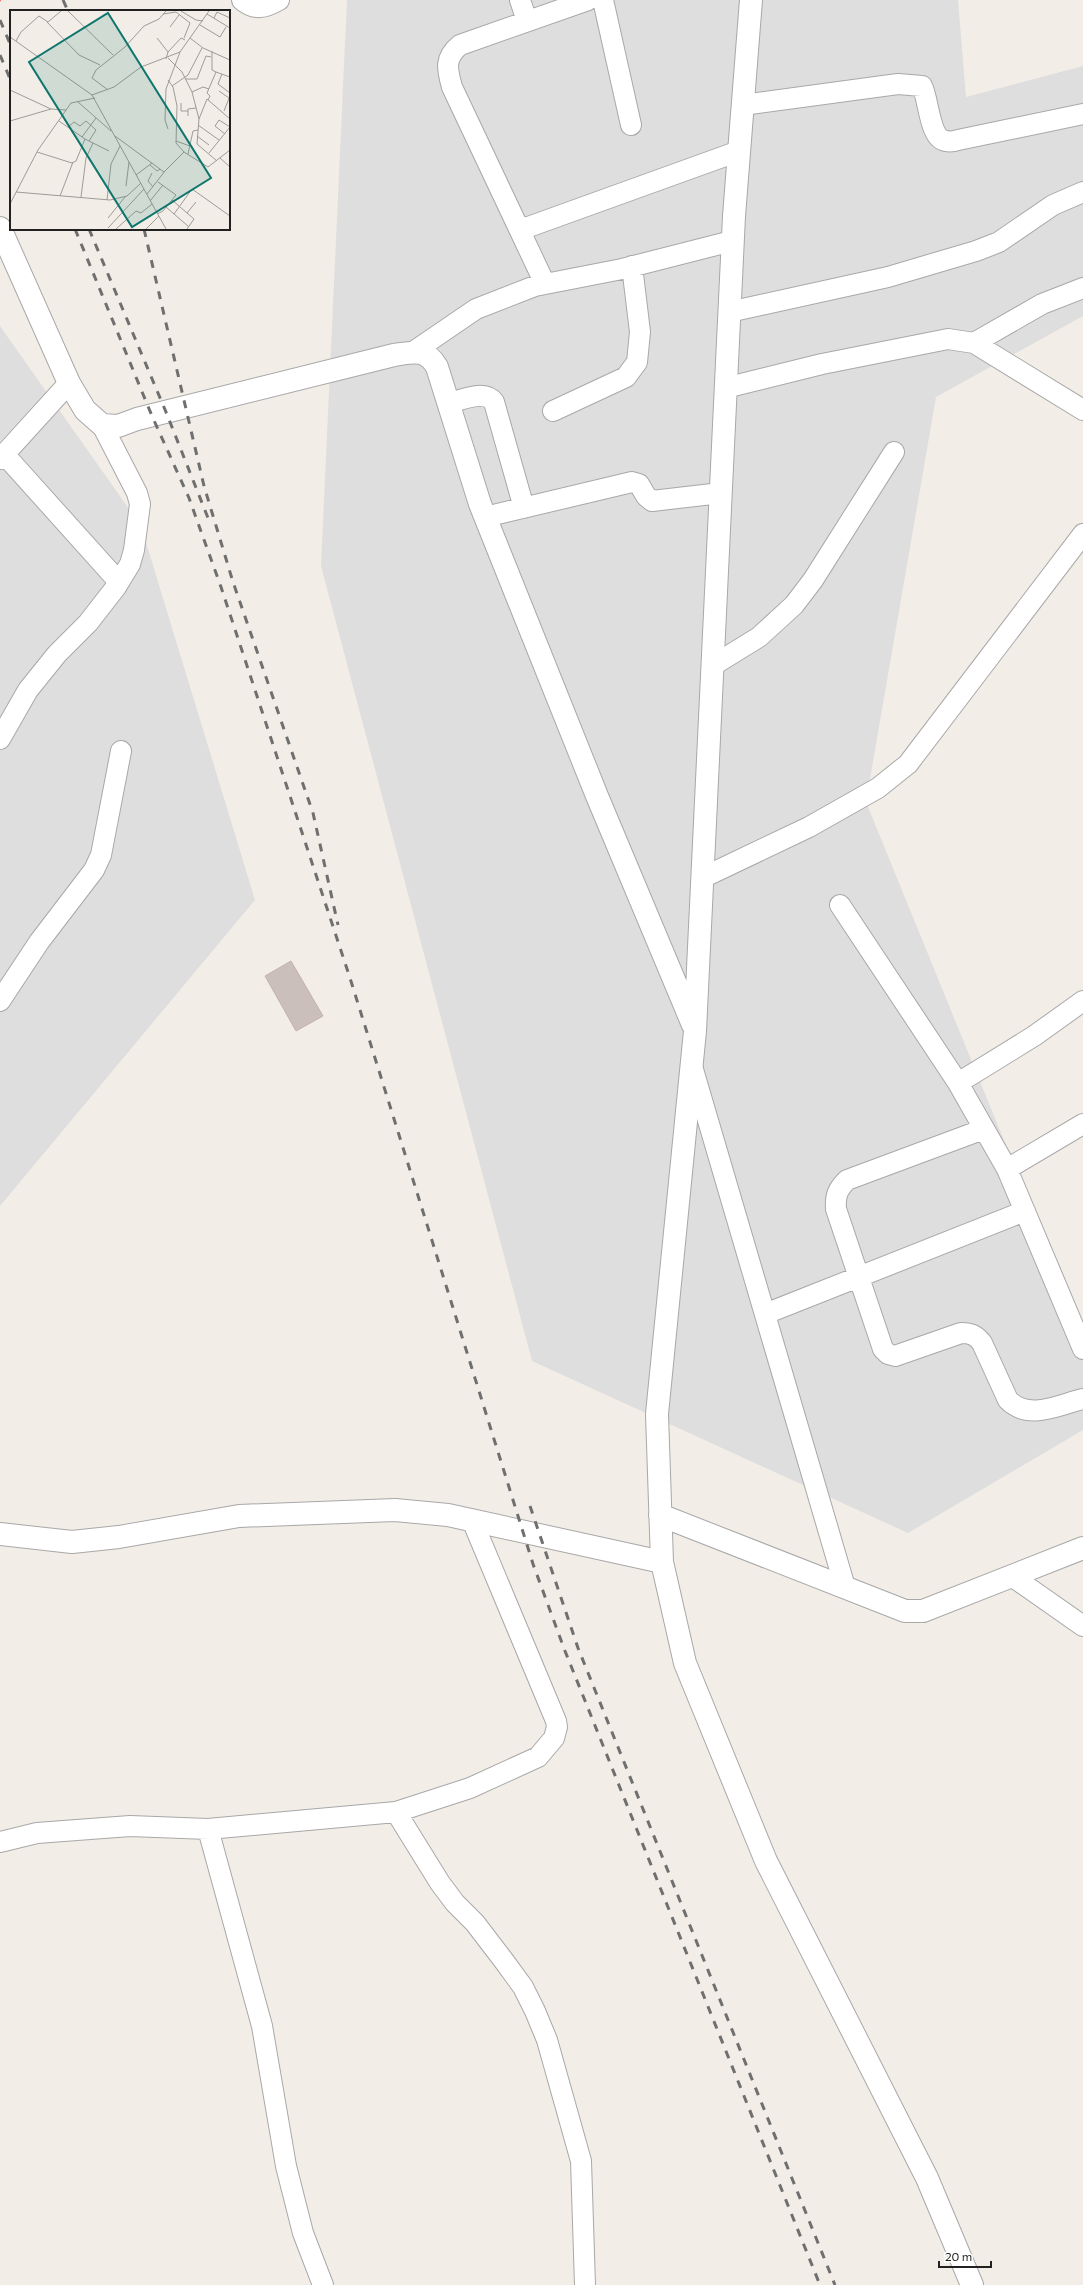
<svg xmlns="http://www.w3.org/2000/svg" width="1083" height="2285" viewBox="0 0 1083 2285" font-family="Commissioner,sans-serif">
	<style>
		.residential { fill: #dfdede }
		.building { fill: #cabfba; stroke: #c5b2a8 }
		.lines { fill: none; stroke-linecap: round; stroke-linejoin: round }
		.minor-casing { stroke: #a8a8a8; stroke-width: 22 }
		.tertiary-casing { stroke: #a8a8a8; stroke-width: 24 }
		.path { stroke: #ff6d6b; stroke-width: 2.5; stroke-dasharray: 2 2; stroke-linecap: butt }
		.minor { stroke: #fff; stroke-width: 20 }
		.tertiary { stroke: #fff; stroke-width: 22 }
		.rail { stroke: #6f6f6f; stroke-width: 3; stroke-dasharray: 8 8; stroke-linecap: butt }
		.inset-road { fill: none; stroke: #9e9b98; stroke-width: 1 }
		.view { fill: #0f766e; fill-opacity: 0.15; stroke: #0f766e; stroke-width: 2 }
		.inset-edge { fill: none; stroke: #212121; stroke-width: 2 }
	</style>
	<rect width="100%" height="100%" fill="#f2ede7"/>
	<path class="residential" d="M347 0H958L966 97 1083 66V316L936 397 866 802 1083 1334V1430L908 1533 532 1361 321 566Z
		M0 326 141 526 255 900 0 1206Z"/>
	<path class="building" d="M291 961 323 1016 296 1031 265 976Z"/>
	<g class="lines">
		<defs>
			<path id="minor" d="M242 0C255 11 265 8 279 0
				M520 0 527 21
				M603 0 631 125
				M742 105 898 84 922 86C929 99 929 139 946 141 950 142 955 141 958 140L1083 114
				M520 230 739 151
				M545 284 452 87C447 69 444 58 460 45L588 0
				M729 312 888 277 976 251 999 242 1053 205 1083 192
				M974 343 1042 304 1083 288
				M413 352 476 309 535 286 622 269 732 241
				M725 388 822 364 948 339 974 343 1083 410
				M449 403C462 400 485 389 494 402L524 508
				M553 411 626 377 637 362 640 332 632 266
				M4 454 119 582
				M0 459 69 383
				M485 517 632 482 639 484 646 496 652 501 721 493
				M712 666 759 637 794 605 813 580 894 452
				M0 739 28 690 57 654 88 623 116 587 130 564 134 550 140 504 137 493 102 425
				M702 878 809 827 878 788 908 764 1083 534
				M840 905 958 1083 1007 1169 1083 1349
				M0 1001 39 942 94 870 101 855 121 751
				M692 1066 845 1587
				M958 1083 1034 1036 1083 1001
				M984 1129 847 1180C838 1189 835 1195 836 1209L883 1349 888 1354 895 1356 961 1333C971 1333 976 1335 982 1343L1008 1400C1029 1421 1058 1405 1083 1399
				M1007 1169 1083 1124
				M765 1314 1025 1211
				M1013 1577 1083 1626
				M396 1812 440 1883 455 1903 475 1923 504 1961 523 1987 535 2011 547 2040 581 2161 585 2285
				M208 1829 262 2026 286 2166 303 2233 323 2285
				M0 1842 37 1833 130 1826 208 1829 396 1812 470 1788 538 1757 554 1738 557 1727 556 1721 472 1520"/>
			<path id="tertiary" d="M751 0 734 216 695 1031 657 1414 662 1562 685 1663 766 1861 927 2178 972 2285
				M0 228 69 383 85 410 102 425 118 426 137 419 394 355C414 352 426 348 437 367L480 504 597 796 693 1025
				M660 1515 905 1611H923L1083 1548
				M0 1534 72 1542 119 1537 239 1516 395 1510 448 1515 662 1562"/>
		</defs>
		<use href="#minor" class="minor-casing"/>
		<use href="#tertiary" class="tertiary-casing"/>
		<path class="path" d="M0 0H1"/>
		<use href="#minor" class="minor"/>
		<use href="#tertiary" class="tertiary"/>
		<path class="rail" d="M63 0 68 11
			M0 20 11 46
			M0 55 11 81
			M75 229 152 416 189 498 221 587 350 978 533 1564 565 1651 820 2285
			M89 229 166 412 210 523
			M144 229 204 486 233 582 313 813 338 925
			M530 1506 578 1648 835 2285"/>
	</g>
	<g transform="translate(10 10)">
		<rect width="220" height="220" fill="#f2ede7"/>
		<path class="inset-road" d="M58 1 103 45M171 1 186 10 193 11M153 4 166 2 180 13 174 28M197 4 220 18M204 8 207 2 220 8M37 12 69 45 90 55M190 15 210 27 216 17M160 17 169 5M0 27 82 85 156 219M147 28 158 42M180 28 193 38 220 50M6 31 11 22 29 6 38 12 51 1M202 41V60L206 62M158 48 172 62 182 82 189 109 187 134 207 151M156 49 158 42 171 28 175 30M212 64 208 74 220 83M175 69H187L196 46 201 47M158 70 163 77 167 96 166 133 174 142M162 76 178 65 192 38M0 80 41 99 56 100M98 80 82 68 86 60 115 37 134 16 149 9 156 1M209 81 219 88M182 82 193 77 199 79M82 85 104 77 131 57 170 42 199 1M198 90 200 86 197 83 206 62 220 67M68 92 101 121M171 93V101H178M214 101 220 86M178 106V99L186 98M189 109 197 89 220 109M0 111 41 99M49 111 75 129 99 141M188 115 209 130M58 117 64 112 70 116 76 111 86 120 79 131M158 119 155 110 156 79 170 42M215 124 205 116 209 110 220 117M105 126 154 162 174 142 198 157 220 140M187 126 199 135M72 127 86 108M166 131 180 136M27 142 62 153 66 151 75 129M199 143 220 117M178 144 183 121 188 120M210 148 220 157M140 155 147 161 150 159M142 163 138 171 143 177M126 165 142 153M116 176 119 152M6 182 100 190 117 186 131 173M137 184 155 161M50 186 63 152M71 187 76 148 83 133M97 190 101 154 110 136M162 190 184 209 177 219M140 191 153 175M0 194 28 140 61 93 85 88M156 197 179 217M177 203 186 192M147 204 153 201 166 185 148 172M164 204 182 179 220 206M98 208 115 187M98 218 134 179M106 219 126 201 131 203 142 194M136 219 149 206"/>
		<path class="view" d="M98 3 201 168 122 217 19 52Z"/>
		<rect width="220" height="220" class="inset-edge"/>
	</g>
	<path d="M939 2261v6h52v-6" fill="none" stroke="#212121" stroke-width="2"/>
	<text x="945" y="2261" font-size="12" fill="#212121" stroke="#ffffff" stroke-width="3" paint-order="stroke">20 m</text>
</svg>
